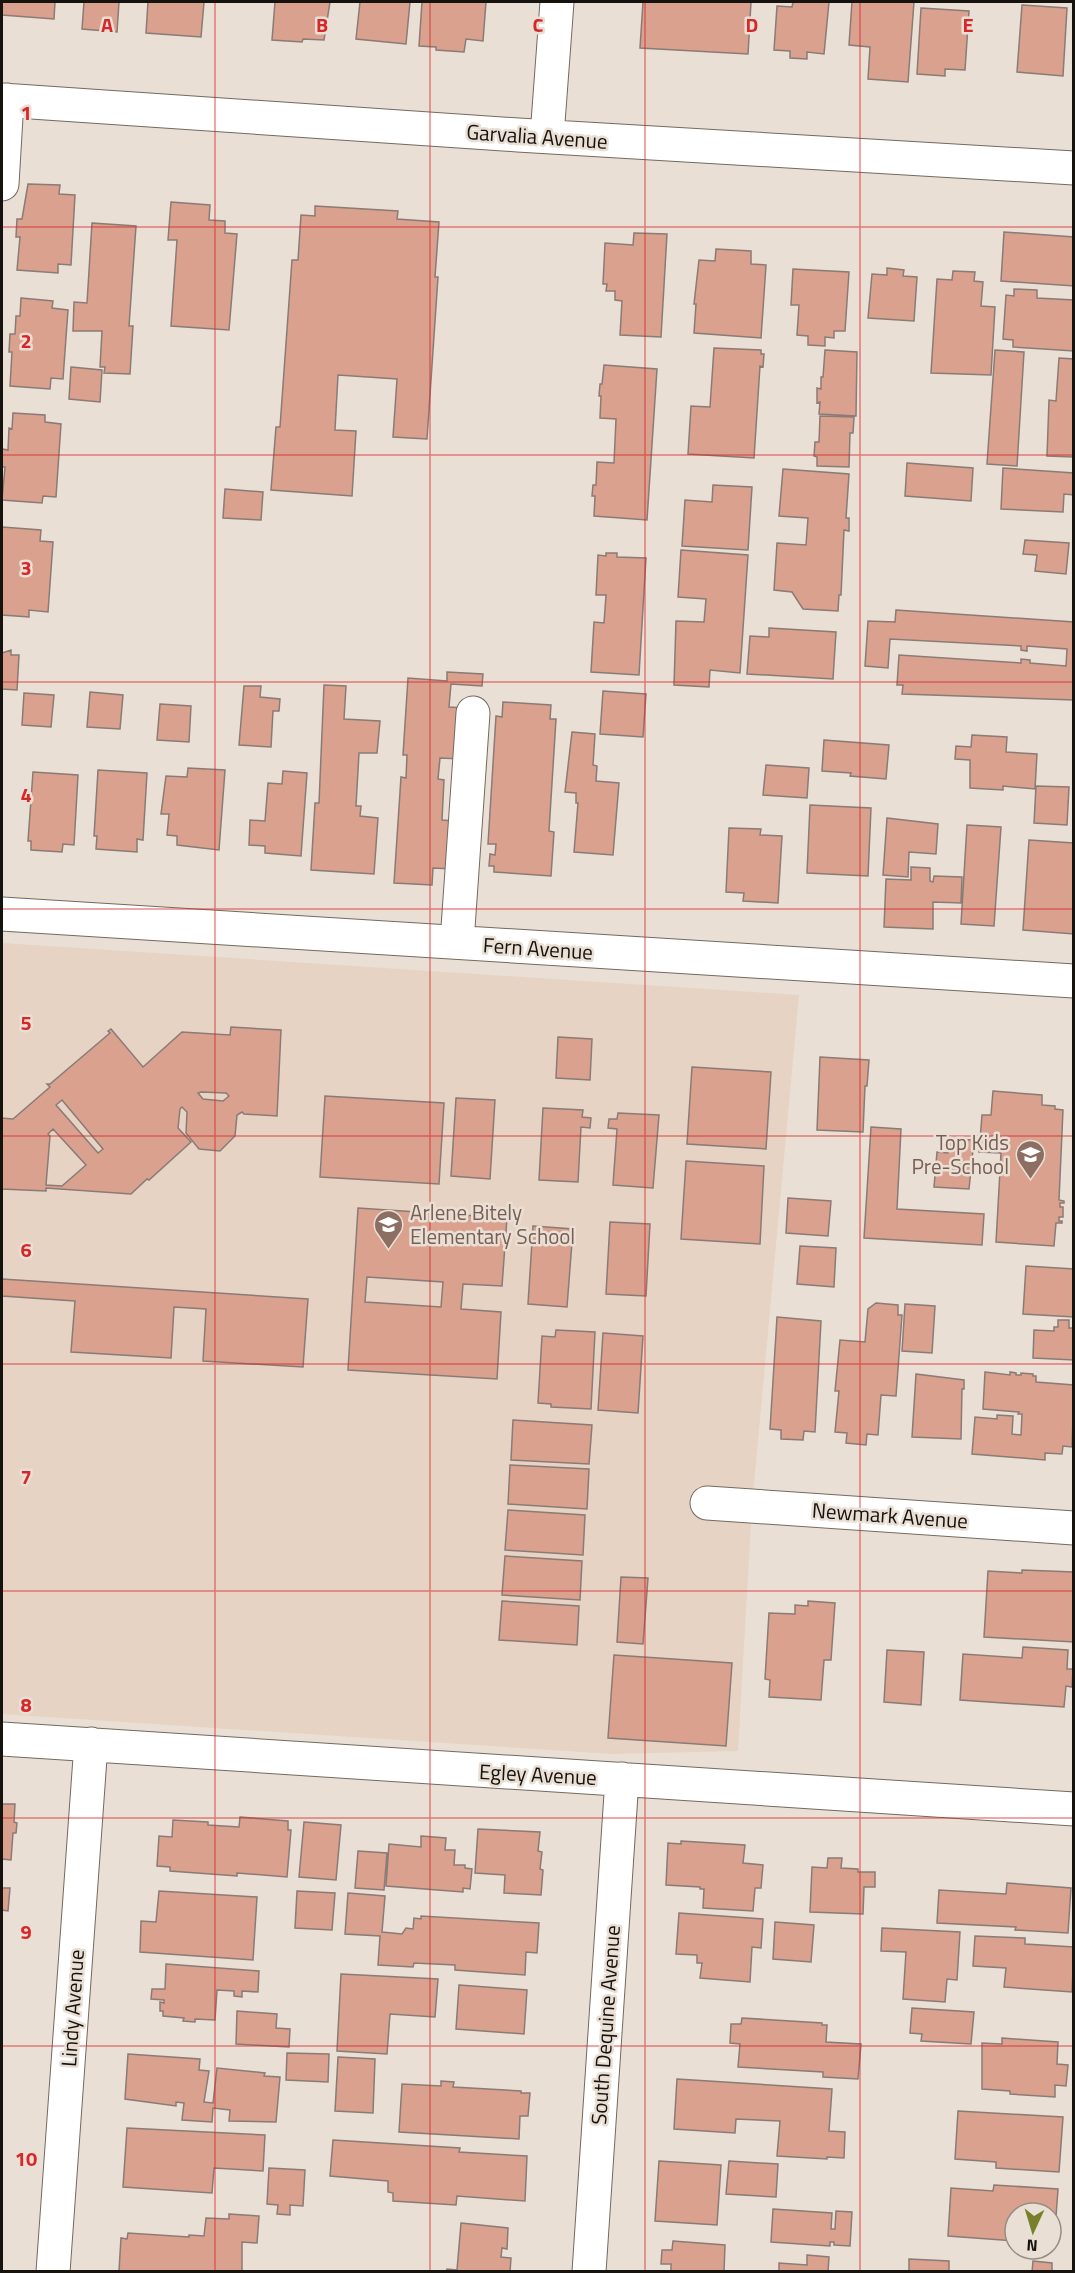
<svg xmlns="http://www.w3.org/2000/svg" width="1075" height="2273" viewBox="0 0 1075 2273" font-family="'Titillium Web',sans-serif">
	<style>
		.education { fill: #e6d3c4 }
		.building { fill: #daa18e; stroke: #8a7b76; stroke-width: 1.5; fill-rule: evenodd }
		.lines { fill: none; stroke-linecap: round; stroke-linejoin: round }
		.street-casing { stroke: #73695f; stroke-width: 35 }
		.street { stroke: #fff; stroke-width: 33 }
		.grid { fill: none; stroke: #d62828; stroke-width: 1.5; stroke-opacity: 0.55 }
		.labels { text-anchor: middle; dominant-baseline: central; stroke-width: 5; stroke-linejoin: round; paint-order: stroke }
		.street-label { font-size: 21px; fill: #16120e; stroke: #eadfd4 }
		.education-label { font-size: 21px; fill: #785e54; stroke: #eadfd4; text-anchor: end }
		.grid-label { font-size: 20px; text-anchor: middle; font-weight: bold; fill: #d62828; stroke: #eadfd4; stroke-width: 5; stroke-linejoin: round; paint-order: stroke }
	</style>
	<rect width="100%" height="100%" fill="#eadfd4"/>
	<path class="education" d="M2 943 799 995 752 1506 738 1751 612 1754 2 1714Z"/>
	<path class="building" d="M2 2H55L54 19 2 15Z
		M84 2H119L117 32 82 29Z
		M148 2H204L201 37 146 33Z
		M275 2H330L324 40 303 39 302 42 272 40Z
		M360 2H410L406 44 356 39Z
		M422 2H486L483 41 466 39 464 52 436 50V47L419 46Z
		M643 2H751L748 54 640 48Z
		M793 2H829L824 54 807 52V59L790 58V51L774 50 777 6 792 7Z
		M852 2H914L908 82 868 79 870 47 849 45Z
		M1022 5 1067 8 1063 76 1017 72Z
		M921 8 969 11 965 70 945 69V76L917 74Z
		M28 184 60 185 59 194 75 195 71 265 58 264V273L17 270 20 237H16L17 219H22Z
		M171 202 210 205 209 220 225 221V233L237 234 229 330 171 326 177 240H168Z
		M315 206 398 211 397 219 439 222 435 277H438L427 439 393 437 397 379 338 375 335 430 356 431 352 496 271 490 276 427H280L292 260H298L301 215 315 216Z
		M92 223 136 226 129 326H133L130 374 104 373 105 367H100L102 331H73L74 302 87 303Z
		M1004 232 1074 237V286L1001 281Z
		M634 233 667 234 661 337 620 335 622 301 615 300V291H606L607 284H603L605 243 633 245Z
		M716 249 751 251V264L766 265 761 338 694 333 696 304H694L699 260 715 261Z
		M887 268 904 270 903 276 917 277 914 321 868 318 872 274 887 275Z
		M793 269 849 272 845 331H834V338L825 337V346L808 345V336L797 335 799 305H791Z
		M953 271 975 272 974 281 983 282 981 306 995 307 991 375 931 373 937 279 952 280Z
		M1014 289 1037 290V298L1074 300V351L1013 347V340L1003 339 1006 295 1014 296Z
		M21 298 53 301 52 308 68 310 63 379 51 378 50 389 10 386 12 352H9L10 334H15L16 316H20Z
		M714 348 761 350V354H764L763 367 760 366 754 458 688 454 691 406 710 407Z
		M825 350 857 352 856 416 819 414 820 402 817 403V388L821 389V377H823Z
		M995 350 1024 352 1017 466 987 464Z
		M1059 358 1074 359V457L1047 456 1049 400 1056 401Z
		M604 365 657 369 647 520 594 516 595 496H592L593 485H596L597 462 614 463 616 419 600 418 601 396H599L600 384H602Z
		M71 367 102 370 100 402 69 399Z
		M13 413 45 415V422L61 424 56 497 43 496 42 503 2 500 5 467H2V449L8 450 9 428 12 429Z
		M820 416 854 417 853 433H850L849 467 817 466V457L814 456 815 442H819Z
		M907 463 973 468 971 501 905 496Z
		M1003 468 1074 473V495L1064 494 1063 512 1001 509Z
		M783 469 849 474 846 518H849V531L844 530 841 595H839L838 611 803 609 792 592 774 590 777 543 806 545 808 518 779 516Z
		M713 485 752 487 748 550 682 546 685 500 712 502Z
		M225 489 263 492 261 520 223 518Z
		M2 527 41 530 40 541 53 542 48 612 29 610V617L2 615Z
		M1025 540 1069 543 1066 574 1035 571 1037 555 1023 554Z
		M681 550 748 555 740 673 710 670 709 687 674 685 676 621 704 622 706 599 678 597Z
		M606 553H617V557L646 558 639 675 591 672 594 622 604 623 606 595H596L598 555 606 556Z
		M896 610 1074 622V700L902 694 903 685H897L899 655 1021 663V659L1030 660V663L1066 666 1067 649 1027 646V651L1021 650V646L890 639 888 668 865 666 868 621 895 622Z
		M769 628 836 632 833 679 747 674 750 636 769 637Z
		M11 650V655H19L17 690 2 689V653Z
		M447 672 483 674 482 686 451 684 449 707 464 708 462 759 440 758 438 779 444 780 442 820 455 821 453 869 433 868 432 885 394 883 401 777 406 778 407 755H403L408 678 447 681Z
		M324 685 346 686 344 719 380 721 377 753H359L356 806H361L360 816 378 818 374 874 311 870 315 803H319Z
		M244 686H261L260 697 280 699 279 711H273L271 747 239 745Z
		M603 691 646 694 643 737 600 734Z
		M90 692 123 695 120 729 87 727Z
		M24 693 54 695 51 727 22 725Z
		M503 702 551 705 550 719H556L549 831 554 832 551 876 494 872V866H489L490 854 495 855 496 844H488L496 716 502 717Z
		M160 704 191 706 189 742 157 740Z
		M572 732 595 734 593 765 597 766 596 781 619 783 613 855 574 852 578 803H576V793L565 792Z
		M972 735 1007 737 1006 752 1037 754 1035 789 1003 786V790L970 788V760L955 759 956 746 971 747Z
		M824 740 889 745 886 779 850 776 851 773 822 771Z
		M766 765 809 768 807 798 763 795Z
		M188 768 225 770 219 850 177 845V836L167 835 169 814H161L166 776 187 777Z
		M98 770 147 773 143 840 137 839V852L96 849 97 836H94Z
		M283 771 307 773 301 856 265 853V846L249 845 250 820 265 821 268 783 282 784Z
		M33 772 78 775 74 845 63 844 62 852 31 850V841H28Z
		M1036 786 1069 787 1067 825 1034 823Z
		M810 805 871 808 868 876 807 873Z
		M887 818 938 824 936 854 909 852 908 877 883 875Z
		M967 825 1001 827 994 926 961 924Z
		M729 828 761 829 760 835 782 836 778 903 743 901 744 893 726 892Z
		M1029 840 1074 843V934L1023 930Z
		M911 867 930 868V881L933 882 934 876 962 877 961 903 933 902V929L884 927 886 879 911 880Z
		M231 1027 281 1030 277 1116 244 1114 242 1112 237 1115 235 1136 220 1151 199 1149 186 1133 187 1112 182 1107 180 1109 178 1128 191 1142 149 1180 147 1179 131 1194 46 1188V1191L2 1189V1118L13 1119 50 1087 47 1084H50L110 1033 108 1031 111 1029 143 1067 182 1032 230 1035ZM201 1092 226 1093 229 1096 223 1101 203 1099 198 1093ZM62 1100 103 1149 98 1153 56 1105ZM53 1129 86 1165 62 1186 46 1185 50 1136 48 1134Z
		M558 1037 592 1039 590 1080 556 1078Z
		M820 1057 869 1060 867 1086H865L863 1132 817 1130Z
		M692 1067 771 1072 766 1149 687 1144Z
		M993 1091 1042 1095V1105L1055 1106V1109L1063 1110 1059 1200 1064 1201V1203H1060V1207H1063V1217H1059V1221H1062V1223H1056L1054 1246 996 1242 1001 1153 979 1152 982 1115H991Z
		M325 1096 444 1103 439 1184 320 1177Z
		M456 1098 495 1100 490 1179 451 1176Z
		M543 1108 583 1110 582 1117 591 1118 590 1128 581 1127 578 1182 539 1180Z
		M618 1113 659 1115 653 1188 613 1185 617 1129 608 1128 609 1119H617Z
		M871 1127 901 1129 897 1209 984 1214 982 1245 864 1238Z
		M950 1139 974 1140 969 1189 934 1187 937 1152 948 1153Z
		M686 1161 764 1166 760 1244 681 1239Z
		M788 1198 831 1201 828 1236 786 1233Z
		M358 1208 507 1218 502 1286 463 1284 461 1309 501 1312 497 1379 348 1370ZM367 1277 443 1282 441 1307 365 1302Z
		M610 1222 650 1224 646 1296 606 1294Z
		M533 1226 573 1229 567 1307 528 1304Z
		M800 1246 836 1248 834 1287 797 1284Z
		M1026 1266 1074 1269V1317L1023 1314Z
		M2 1279 308 1299 303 1367 203 1361 206 1309 174 1307 171 1358 71 1352 75 1301 2 1296Z
		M876 1303 898 1305V1315H902L896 1396 881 1395 878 1435 867 1434 866 1445 846 1443 847 1433 835 1432 839 1391H835L840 1340 865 1342 868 1309Z
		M905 1304 935 1306 932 1353 902 1351Z
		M777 1317 821 1321 815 1432 804 1431 803 1440 781 1439V1430L770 1429Z
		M1058 1320H1069V1328H1074V1360L1033 1358 1034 1330 1054 1331V1327H1058Z
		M556 1330 595 1332 591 1409 551 1407V1404L538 1403 542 1336 555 1337Z
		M603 1333 643 1336 638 1413 598 1410Z
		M985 1372 1010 1375V1372L1016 1373V1375H1021V1373L1033 1374V1376H1036V1382L1074 1385 1072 1447 1063 1446 1062 1454 1045 1453V1460L972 1454 975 1417 997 1419V1415L1013 1416 1012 1434 1021 1435 1022 1414H1018L1019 1412 983 1409Z
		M916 1374 964 1380V1389H962L961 1439 912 1437Z
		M513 1420 592 1425 589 1464 511 1460Z
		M510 1465 589 1469 587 1509 508 1504Z
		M508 1510 585 1515 583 1555 505 1550Z
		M505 1556 582 1561 580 1600 502 1595Z
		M1022 1570 1074 1572V1642L984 1637 988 1571 1022 1573Z
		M621 1577 648 1578 643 1644 617 1642Z
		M502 1601 579 1606 577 1645 499 1640Z
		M808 1601 835 1603 831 1660H824L821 1700 769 1697 770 1680 765 1679 769 1613 795 1614V1605L808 1606Z
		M1023 1647 1068 1650 1067 1669H1073L1072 1687 1066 1686 1064 1707 960 1700 963 1654 1022 1658Z
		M887 1650 924 1652 921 1705 884 1702Z
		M614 1655 732 1663 726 1746 608 1738Z
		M2 1804H15L14 1822 17 1823 16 1833H13L11 1860 2 1859Z
		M240 1817 288 1821V1830H291L287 1877 237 1873V1876L170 1871V1867L157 1866 159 1836 172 1837 173 1820 208 1822V1825L239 1827Z
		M304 1822 341 1825 336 1880 299 1877Z
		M478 1829 540 1832 538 1851 542 1852 540 1869 543 1870 541 1895 504 1893 505 1875 475 1873Z
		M421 1836 446 1838 445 1850H455L454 1865H465V1868L472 1869 470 1889 463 1888V1892L386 1886 389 1844 421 1847Z
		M681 1841 745 1845 743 1863 763 1865 761 1888H755L753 1911 703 1908 704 1889H700V1887L666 1885 668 1843 681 1844Z
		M358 1851 387 1853 384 1890 355 1888Z
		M828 1858H842L841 1868 858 1869V1872H875V1887H864L863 1914 810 1912 812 1867 827 1868Z
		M1007 1883 1071 1888 1068 1933 1015 1930 1016 1927 937 1923 939 1890 1006 1894Z
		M2 1888H10L8 1911 2 1910Z
		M159 1891 257 1897 253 1960 140 1952 141 1921 156 1922Z
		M297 1891 335 1893 332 1930 295 1928Z
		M348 1893 385 1896 382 1932 402 1934 406 1928 413 1929 414 1918 421 1919V1916L539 1923 537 1953 526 1952 525 1975 455 1970V1965L414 1963 413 1967 378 1965 380 1936 345 1934Z
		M679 1913 763 1919 761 1948 752 1947 750 1982 700 1978 702 1963H697V1955L676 1954Z
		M775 1922 814 1925 811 1962 773 1959Z
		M882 1928 960 1932 957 1980 947 1979 945 2002 903 1999 906 1952 881 1951Z
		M975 1936 1025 1938V1944L1074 1947 1072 1992 1004 1987 1006 1968 973 1966Z
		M166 1964 259 1971 258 1992 242 1991V1997L234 1996V1991L217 1990 215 2020 195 2019V2022L183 2021 184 2018 163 2016V2011H160V2002L164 2003V2000L151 1999 152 1989H165Z
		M341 1974 438 1979 435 2017 390 2014 387 2054 337 2051Z
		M459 1985 527 1990 524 2034 456 2029Z
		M912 2008 974 2012 971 2044 921 2041 922 2034 910 2033Z
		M237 2011 277 2014 276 2028 290 2029 289 2047 236 2044Z
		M742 2018 822 2023V2025H827L826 2042 861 2044 858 2079 823 2077V2072L738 2067 740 2044 730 2043 731 2024H741Z
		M1002 2038 1058 2042 1057 2064 1068 2065 1066 2086 1055 2085V2097L1010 2094V2091L982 2089V2043L1002 2044Z
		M287 2053 329 2054 328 2082 286 2080Z
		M128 2054 200 2059 199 2070 209 2071 204 2102 213 2103 217 2068 265 2073 264 2076 280 2077 276 2122 229 2121 230 2110 213 2108 212 2122 182 2120 184 2103 176 2102V2106L125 2099Z
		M338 2057 375 2059 373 2113 335 2111Z
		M677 2079 832 2089 829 2131 845 2132 844 2158 827 2157V2159L777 2156 780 2121 736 2119 735 2133 674 2129Z
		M441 2081 454 2082 453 2087 521 2091V2093H530L528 2116H520L519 2139 399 2132 402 2084 441 2086Z
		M958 2111 1063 2117 1059 2172 996 2168V2162L955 2159Z
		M127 2128 265 2135 263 2171 214 2168 212 2193 123 2187Z
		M333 2140 460 2148 459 2152 527 2156 525 2201 457 2196 456 2205 393 2201V2193L388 2192V2181L330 2176Z
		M659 2161 721 2165 717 2225 655 2221Z
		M729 2161 778 2164 776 2197 726 2194Z
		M269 2168 305 2170 303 2206 290 2205V2215L277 2214 278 2205 267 2204Z
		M994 2185 1058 2189 1054 2244 1051 2243V2213H1015V2241L948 2236 951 2188 993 2191Z
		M773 2209 832 2213 831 2229H835L836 2211 852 2212 850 2246 834 2245V2242H830V2246L771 2242Z
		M229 2214 259 2216 257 2243 242 2242V2272L119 2271 121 2238 127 2239 128 2233 189 2237V2235L204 2236 206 2218 229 2219Z
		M461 2223 508 2228 507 2249 502 2248 501 2257 511 2258 510 2272H446L447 2269 457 2270Z
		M673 2241 725 2245 724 2272H671V2264H661L662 2250H672Z
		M807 2255 829 2257 828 2272H779V2263L807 2265Z
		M909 2259 949 2261V2272H909Z
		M1033 2261 1052 2263V2272H1032Z"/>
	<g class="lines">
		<defs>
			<path id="street" d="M2 100 518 135 1074 168
				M547 136 557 2
				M2 184 7 100
				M2 914 1074 981
				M457 942 473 713
				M707 1503 1074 1528
				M2 1739 1074 1809
				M53 2272 91 1744
				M589 2272 622 1779"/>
		</defs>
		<use href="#street" class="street-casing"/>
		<use href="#street" class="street"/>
	</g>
	<path class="grid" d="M215 2V2272M430 2V2272M645 2V2272M860 2V2272M2 227H1074M2 455H1074M2 682H1074M2 909H1074M2 1136H1074M2 1364H1074M2 1591H1074M2 1818H1074M2 2046H1074"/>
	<defs>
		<symbol id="school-pin" viewBox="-11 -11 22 30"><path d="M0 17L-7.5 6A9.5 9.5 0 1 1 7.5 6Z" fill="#8d6e63" stroke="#eadfd4"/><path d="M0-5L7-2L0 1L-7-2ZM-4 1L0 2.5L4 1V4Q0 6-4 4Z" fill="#fff"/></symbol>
	</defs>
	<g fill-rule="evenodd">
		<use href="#school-pin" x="1014" y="1138" width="33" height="45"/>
		<use href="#school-pin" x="372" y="1208" width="33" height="45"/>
	</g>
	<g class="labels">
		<g class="street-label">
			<text transform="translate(537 136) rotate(4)">Garvalia Avenue</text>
			<text transform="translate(538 948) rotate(4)">Fern Avenue</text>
			<text transform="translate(890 1515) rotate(4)">Newmark Avenue</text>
			<text transform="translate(538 1774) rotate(3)">Egley Avenue</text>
			<text transform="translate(72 2008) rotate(-86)">Lindy Avenue</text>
			<text transform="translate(605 2025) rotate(-86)">South Dequine Avenue</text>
		</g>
		<g class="education-label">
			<text x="1009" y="1142">Top Kids<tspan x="1009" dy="24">Pre-School</tspan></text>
			<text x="410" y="1212" text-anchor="start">Arlene Bitely<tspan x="410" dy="24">Elementary School</tspan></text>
		</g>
	</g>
	<g class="grid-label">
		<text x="107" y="32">A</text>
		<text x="322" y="32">B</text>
		<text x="538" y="32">C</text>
		<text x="752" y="32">D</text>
		<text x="968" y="32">E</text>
		<text x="26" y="120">1</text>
		<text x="26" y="348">2</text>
		<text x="26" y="575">3</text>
		<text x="26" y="802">4</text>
		<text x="26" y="1030">5</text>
		<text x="26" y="1257">6</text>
		<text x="26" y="1484">7</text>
		<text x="26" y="1712">8</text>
		<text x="26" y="1939">9</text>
		<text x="26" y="2166">10</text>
	</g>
	<rect width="1075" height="2273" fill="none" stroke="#16120e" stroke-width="6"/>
	<g transform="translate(1033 2231) rotate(184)"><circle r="28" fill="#eadfd4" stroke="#958d85" stroke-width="1.5"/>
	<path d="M0-4.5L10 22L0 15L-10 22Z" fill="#78802b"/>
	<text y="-9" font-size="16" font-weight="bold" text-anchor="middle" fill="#16120e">N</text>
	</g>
</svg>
